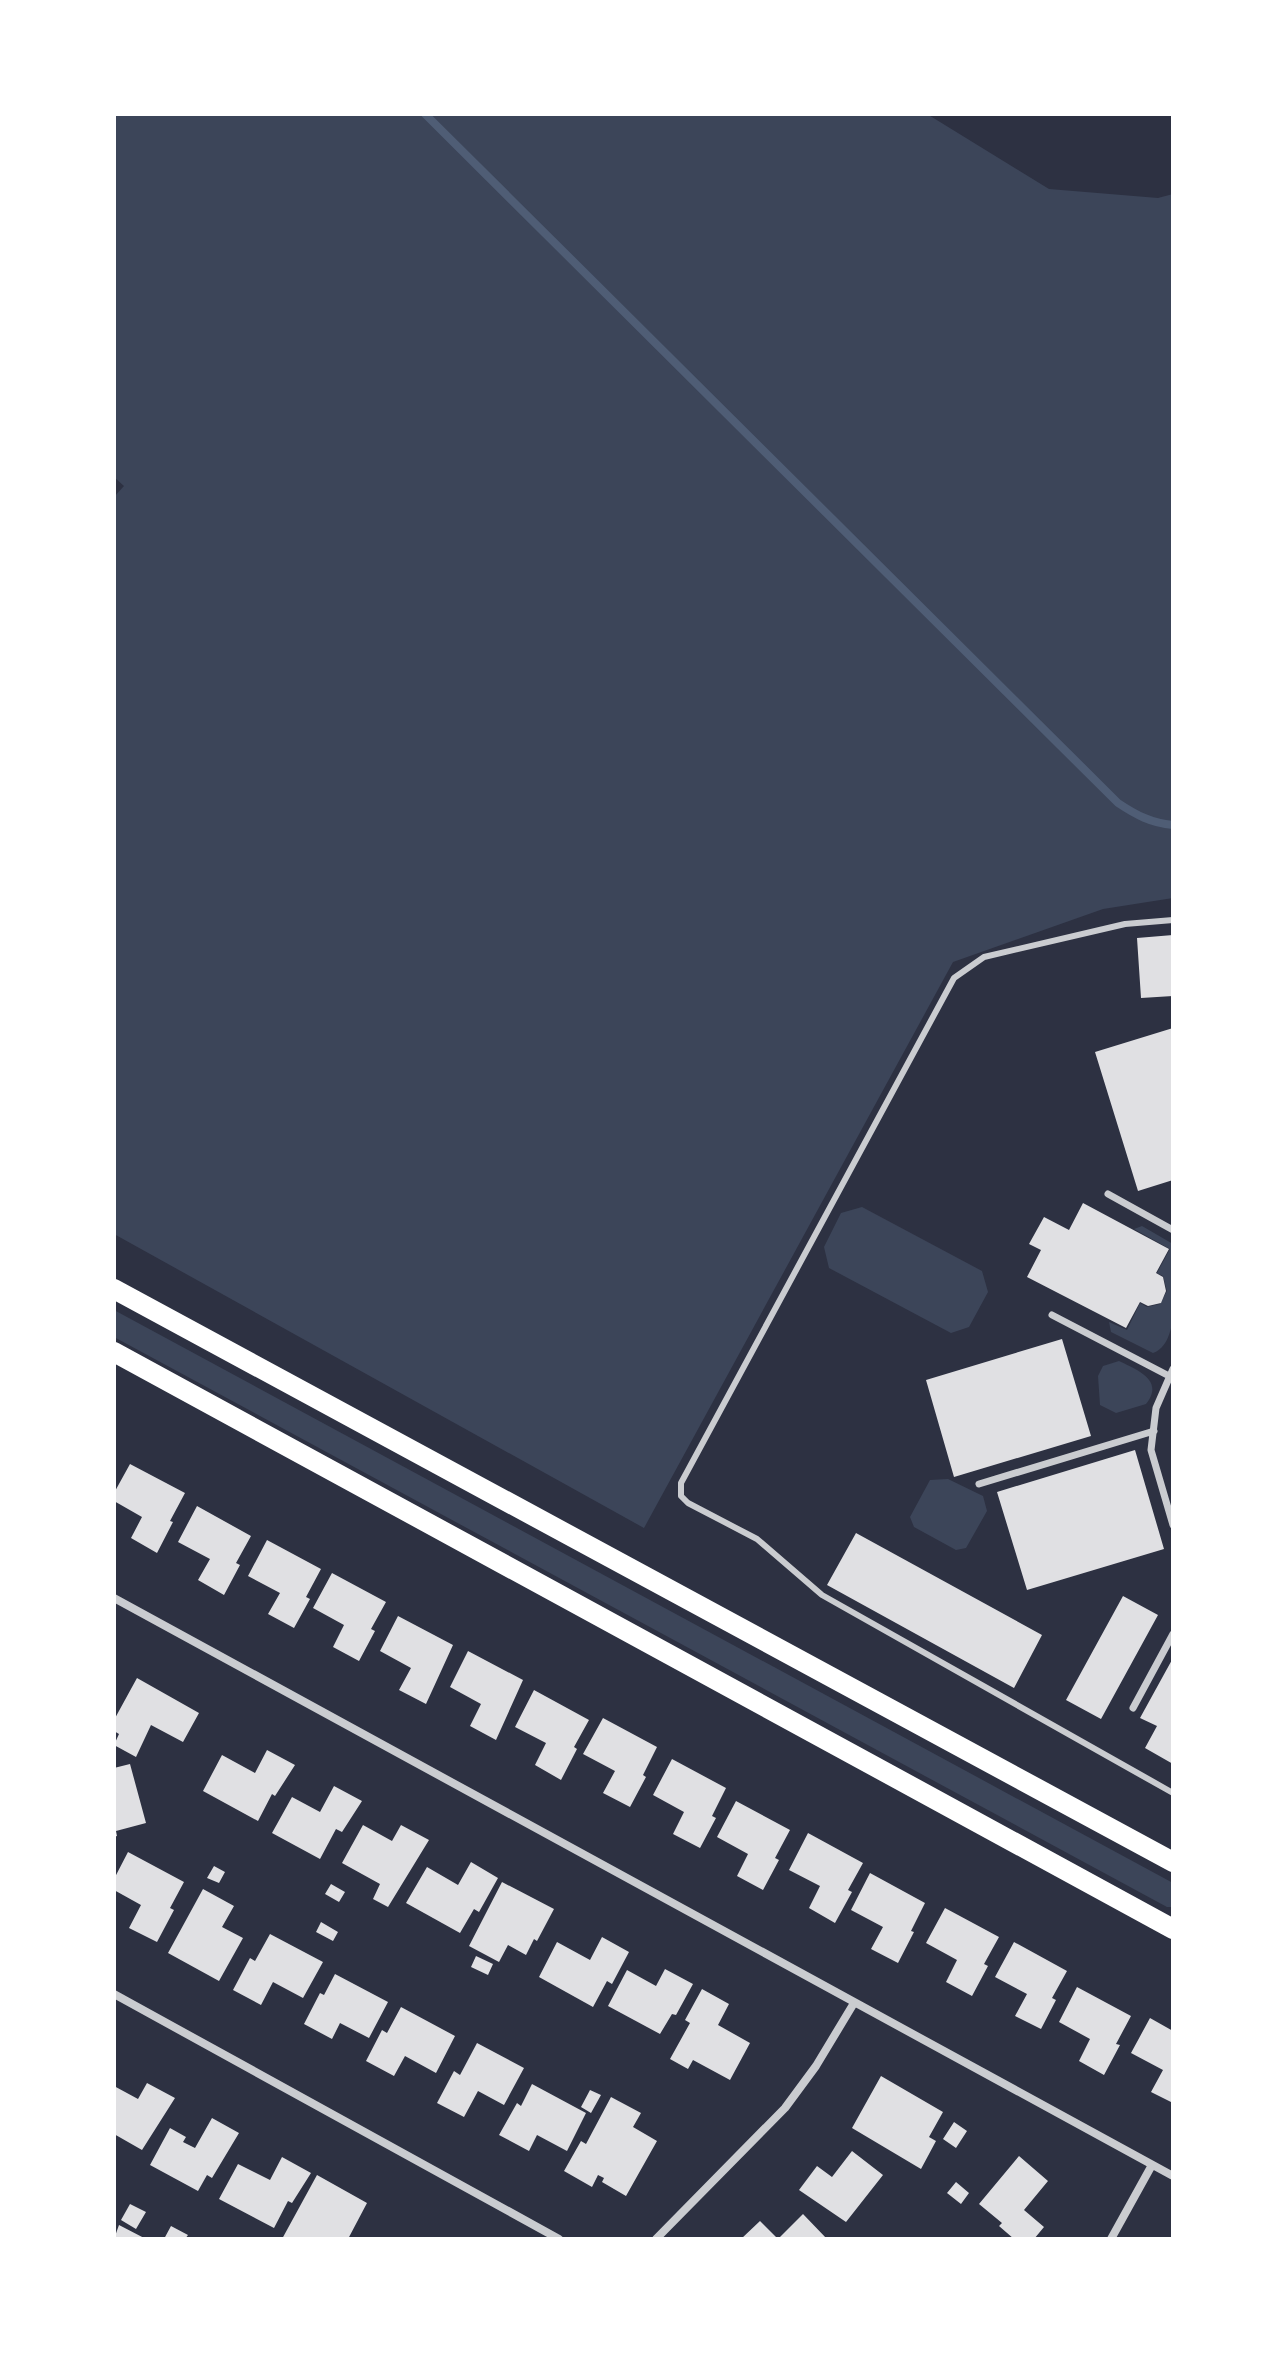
<svg xmlns="http://www.w3.org/2000/svg" width="1287" height="2353" viewBox="0 0 1287 2353" font-family="'Fira Sans Condensed',sans-serif">
	<style>
		.green { fill: #3c4559 }
		.lines { fill: none; stroke-linecap: round; stroke-linejoin: round }
		.stream { stroke: #4f5d75; stroke-width: 8 }
		.building { fill: #e0e0e3 }
		.service { stroke: #caccd0; stroke-width: 6 }
		.pedestrian { stroke: #caccd0; stroke-width: 7 }
		.minor { stroke: #caccd0; stroke-width: 8 }
		.trunk { stroke: #fff; stroke-width: 20 }
	</style>
	<rect width="100%" height="100%" fill="#2d3142"/>
	<path class="green" d="M114 114H927L1049 189 1158 198 1173 194V898L1103 909 953 962 644 1528 114 1234V497L124 486 114 477Z
		M862 1207 982 1271 988 1292 969 1327 951 1333 829 1268 824 1247 841 1213Z
		M1142 1226 1173 1244C1173 1271 1183 1343 1153 1353L1111 1332 1109 1322 1127 1330 1140 1303 1147 1307 1160 1304 1167 1291 1163 1276 1157 1273 1170 1249 1134 1229Z
		M114 1310 1173 1883V1907H1167L114 1337Z
		M1119 1361C1137 1370 1165 1380 1146 1404L1116 1413 1100 1405 1098 1376 1103 1366Z
		M948 1479 983 1496 987 1511 966 1548 956 1550 914 1527 910 1517 930 1480Z"/>
	<g class="lines">
		<path class="stream" d="M425 114 1118 803C1136 815 1151 823 1173 825"/>
	</g>
	<path class="building" d="M1173 935V996L1141 998 1137 938Z
		M1173 1028V1180L1138 1191 1095 1052Z
		M1083 1203 1169 1249 1156 1273 1163 1277 1166 1291 1161 1303 1148 1306 1140 1302 1126 1328 1027 1277 1041 1250 1029 1244 1044 1217 1069 1230Z
		M1062 1339 1091 1436 954 1477 926 1380Z
		M1135 1450 1164 1549 1027 1590 997 1492Z
		M130 1464 185 1493 170 1521 173 1522 157 1553 131 1538 142 1517 114 1501V1493Z
		M197 1506 251 1536 236 1563 240 1565 224 1595 198 1580 210 1559 178 1542Z
		M856 1533 1042 1635 1014 1688 827 1585Z
		M267 1540 321 1569 306 1597 310 1599 294 1628 268 1614 280 1593 248 1576Z
		M332 1573 386 1602 371 1629 375 1631 359 1661 333 1647 344 1625 313 1608Z
		M1123 1596 1158 1615 1101 1719 1066 1700Z
		M398 1616 453 1645 426 1704 399 1690 411 1668 380 1651Z
		M468 1651 523 1680 496 1740 470 1726 481 1704 450 1687Z
		M1173 1658V1764L1145 1748 1157 1726 1140 1718Z
		M137 1678 199 1713 183 1742 151 1725 136 1757 114 1745 119 1734 114 1731V1720Z
		M534 1690 589 1720 574 1747 577 1749 561 1780 535 1765 546 1743 515 1727Z
		M603 1718 657 1747 643 1775 646 1777 630 1807 603 1793 615 1771 583 1754Z
		M267 1750 295 1765 275 1796 272 1794 258 1821 203 1791 222 1755 255 1773Z
		M672 1759 726 1788 712 1816 716 1818 700 1848 673 1834 684 1812 653 1795Z
		M130 1764 146 1823 116 1831 117 1836 114 1837V1768Z
		M334 1786 362 1801 342 1832 336 1829 320 1859 272 1833 292 1797 320 1812Z
		M736 1801 790 1830 775 1858 779 1860 763 1890 737 1876 748 1854 717 1837Z
		M363 1825 392 1841 401 1825 429 1840 388 1907 373 1899 380 1884 342 1863Z
		M808 1833 863 1863 848 1890 852 1892 835 1923 809 1908 820 1886 789 1870Z
		M128 1852 184 1882 170 1908 174 1910 157 1942 129 1928 141 1905 114 1890V1879Z
		M471 1862 498 1878 479 1912 474 1909 460 1933 406 1903 427 1867 458 1885Z
		M214 1866 225 1872 219 1883 207 1878Z
		M870 1873 925 1903 911 1931 914 1932 898 1963 871 1949 883 1927 851 1910Z
		M502 1882 554 1909 537 1941 534 1939 526 1955 508 1945 499 1962 469 1946Z
		M331 1884 345 1892 339 1902 325 1894Z
		M203 1889 234 1906 222 1927 243 1938 219 1981 168 1953Z
		M945 1908 999 1937 984 1964 988 1966 972 1996 946 1982 957 1960 926 1943Z
		M321 1922 338 1932 333 1941 316 1932Z
		M270 1934 323 1962 303 1998 273 1982 261 2005 233 1990 250 1958 255 1961Z
		M602 1937 629 1952 612 1984 607 1981 593 2007 539 1977 557 1942 590 1960Z
		M1014 1942 1067 1971 1052 1998 1056 2000 1041 2029 1015 2016 1027 1994 995 1977Z
		M476 1956 493 1964 488 1975 471 1967Z
		M665 1969 693 1984 676 2015 672 2014 660 2034 608 2006 627 1970 656 1986Z
		M335 1974 388 2002 369 2038 340 2023 332 2039 304 2024 320 1993 324 1995Z
		M1077 1987 1131 2016 1116 2044 1120 2045 1104 2075 1079 2061 1090 2039 1059 2022Z
		M702 1989 729 2004 718 2025 750 2043 730 2080 693 2060 688 2069 670 2059 690 2023 685 2020Z
		M401 2007 455 2036 436 2073 405 2056 394 2076 366 2061 382 2030 387 2033Z
		M1150 2018 1173 2031V2103L1151 2092 1163 2070 1131 2053Z
		M477 2043 524 2068 504 2105 478 2091 464 2117 437 2103 454 2071 460 2075Z
		M881 2076 943 2112 929 2137 936 2141 921 2169 852 2128Z
		M147 2083 175 2098 142 2150 114 2134V2086L138 2099Z
		M532 2084 586 2113 567 2151 537 2135 529 2151 499 2135 517 2103 521 2106Z
		M590 2090 601 2095 591 2113 581 2107Z
		M611 2097 641 2113 633 2127 657 2141 626 2196 602 2182 604 2178 598 2175 592 2187 564 2171 581 2141 586 2144Z
		M212 2118 239 2133 212 2178 207 2175 198 2191 150 2165 170 2128 186 2137 183 2142 195 2148Z
		M954 2122 967 2131 956 2148 943 2139Z
		M852 2151 883 2175 846 2222 799 2190 817 2166 832 2177Z
		M1019 2156 1048 2181 1024 2210 1044 2227 1034 2239H1014L999 2226 1002 2223 979 2204Z
		M282 2157 311 2173 292 2203 288 2201 274 2228 219 2199 238 2164 270 2180Z
		M317 2175 367 2203 348 2239H282Z
		M956 2182 969 2193 961 2204 947 2193Z
		M130 2204 146 2212 136 2229 121 2220Z
		M803 2214 827 2239H778Z
		M760 2221 778 2239H741Z
		M119 2225 146 2239H114Z
		M171 2226 188 2235 185 2239H164Z"/>
	<g class="lines">
		<path class="service" d="M1173 920 1125 924 984 957 954 978 681 1483V1496L688 1503 757 1539 822 1595 1173 1793"/>
		<path class="pedestrian" d="M1108 1194 1173 1230
			M1052 1315 1171 1377
			M1173 1369 1156 1408 1151 1450 1173 1525
			M979 1484 1154 1431
			M1133 1708 1173 1634"/>
		<path class="minor" d="M114 1598 1173 2176
			M114 1994 559 2239
			M656 2239 785 2108 816 2066 854 2003
			M1111 2239 1152 2165"/>
		<path class="trunk" d="M114 1289 1173 1862
			M114 1352 1173 1929"/>
	</g>
	<rect width="1287" height="2353" fill="none" stroke="#ffffff" stroke-width="232"/>
</svg>
